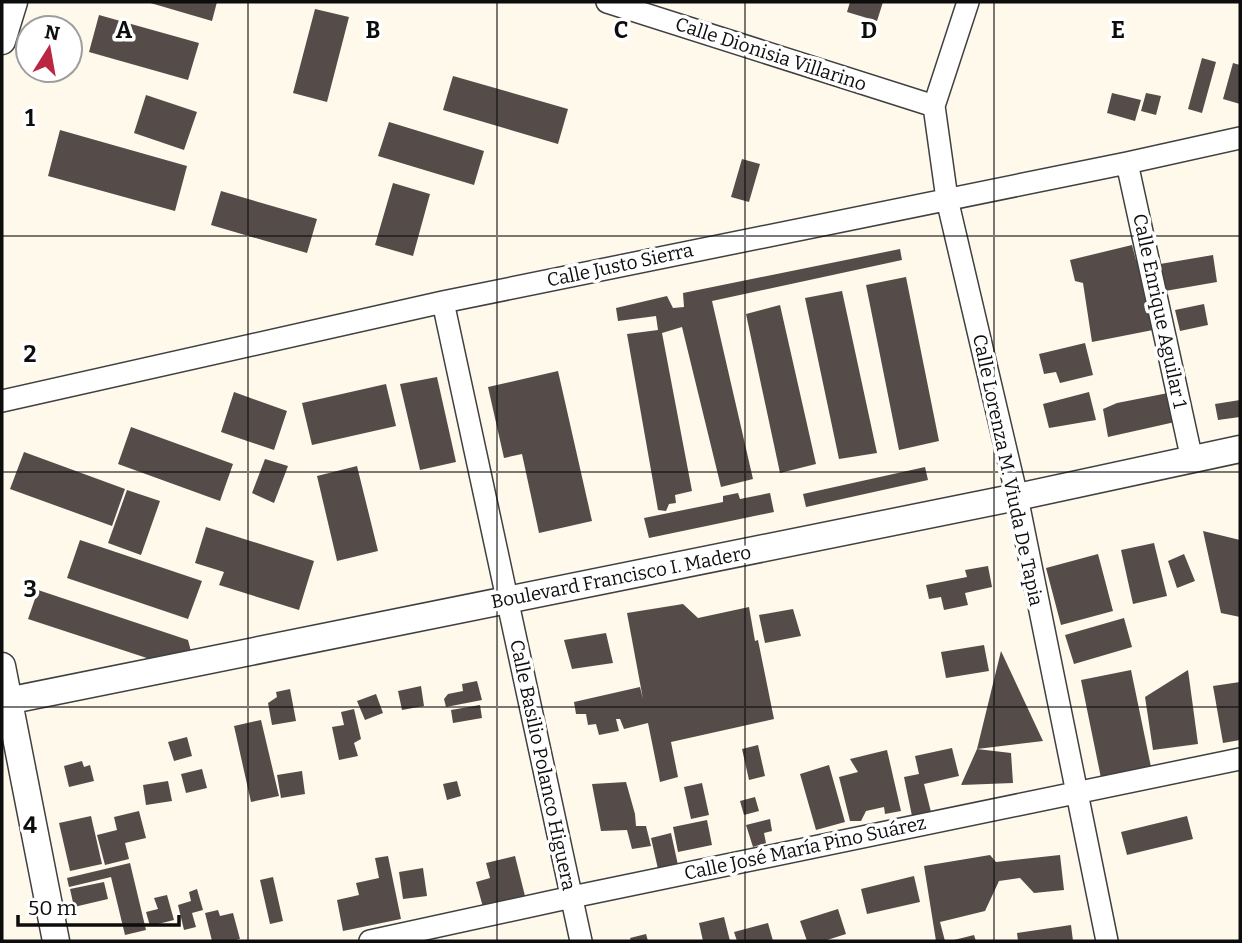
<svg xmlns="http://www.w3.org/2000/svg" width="1242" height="943" viewBox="0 0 1242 943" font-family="Bitter,serif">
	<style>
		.building { fill: #554c49 }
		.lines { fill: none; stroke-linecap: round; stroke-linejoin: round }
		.minor-casing { stroke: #404040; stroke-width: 24 }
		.tertiary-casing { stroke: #404040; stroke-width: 29 }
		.minor { stroke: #fff; stroke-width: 21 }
		.tertiary { stroke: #fff; stroke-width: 26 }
		.grid { fill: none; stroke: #0d0d0d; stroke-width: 2; stroke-opacity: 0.55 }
		.labels { text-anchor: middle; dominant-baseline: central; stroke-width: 7; stroke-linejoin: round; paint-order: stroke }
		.street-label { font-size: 19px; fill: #0d0d0d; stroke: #fff }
		.grid-label { font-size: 23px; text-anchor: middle; font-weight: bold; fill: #0d0d0d; stroke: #fff; stroke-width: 7; stroke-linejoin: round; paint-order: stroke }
	</style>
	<rect width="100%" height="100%" fill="#fff9ec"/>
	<path class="building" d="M147 2H217L212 21Z
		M850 2H883L877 21 847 12Z
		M315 9 349 17 327 102 293 93Z
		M99 15 199 43 188 80 89 52Z
		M1202 58 1216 62 1202 113 1188 109Z
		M1233 63 1240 65V104L1223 99Z
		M453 76 568 109 558 144 443 110Z
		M1112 93 1141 100 1135 121 1107 113Z
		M1146 93 1161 96 1156 115 1141 111Z
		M146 95 197 112 184 150 134 133Z
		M389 122 484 151 474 185 378 156Z
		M60 130 187 166 175 211 48 176Z
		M742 159 760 164 749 202 731 197Z
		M393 183 430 194 413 256 375 245Z
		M221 191 317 219 307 253 211 225Z
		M1132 245 1136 260 1142 261 1153 330 1092 342 1083 283 1075 281 1070 260Z
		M900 249 902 260 712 301 753 479 721 487 682 327 662 333 692 491 675 495 676 503 669 504 666 511 658 510 627 334 658 330 656 316 618 321 616 308 667 296 673 308 684 307 683 293Z
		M1213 255 1217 282 1165 291 1160 264Z
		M906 277 939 441 899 450 866 285Z
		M842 291 877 453 839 459 805 298Z
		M1204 304 1208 325 1180 331 1175 310Z
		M780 305 816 464 780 473 746 314Z
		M1085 343 1093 375 1060 383 1056 372 1044 374 1039 354Z
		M558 371 592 521 539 533 522 454 504 458 488 387Z
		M437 377 456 462 420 470 400 384Z
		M386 384 396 426 312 445 302 403Z
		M234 392 287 411 274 450 221 432Z
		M1089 392 1096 420 1049 428 1043 404Z
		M1168 393 1175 422 1108 437 1103 409 1117 403Z
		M1240 400V417L1218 420 1215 404Z
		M131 427 233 464 220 501 118 464Z
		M24 452 125 489 112 526 10 489Z
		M265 459 288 466 274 503 252 493Z
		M357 466 378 551 337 561 317 476Z
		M925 467 928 480 806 507 803 494Z
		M127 490 160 501 141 555 108 543Z
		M738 493 740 499 770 493 774 512 649 538 644 518 723 502V496Z
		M206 527 314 561 299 610 219 585 224 572 195 563Z
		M1203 531 1240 540V617L1221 613Z
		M80 540 202 581 188 619 67 578Z
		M1154 543 1167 596 1133 604 1121 550Z
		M1098 554 1113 611 1061 625 1046 568Z
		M1184 554 1195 581 1177 588 1168 561Z
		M988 566 992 587 965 593 968 605 944 610 941 597 929 599 926 585 967 577 965 570Z
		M38 590 188 640 192 655 162 663 28 619Z
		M683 604 698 618 749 607 755 641 758 640 774 719 671 742 678 777 660 782 648 723 624 729 620 719H616L619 731 599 735 596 724 588 725 586 714H576L574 702 640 687 643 699 627 613Z
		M793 609 801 636 765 643 759 615Z
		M1124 618 1132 647 1074 664 1065 635Z
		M606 633 613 663 572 669 564 640Z
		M984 645 989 671 946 678 941 652Z
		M1001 651 1043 741 977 749Z
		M1131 670 1151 767 1101 778 1081 680Z
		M1188 670 1198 744 1153 750 1145 697Z
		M477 681 482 700 446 707 444 699 448 694 463 691 462 684Z
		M1240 682V740L1223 743 1213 686Z
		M421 686 424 706 402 710 398 691Z
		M290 689 296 721 272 725 268 703 277 697 276 692Z
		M376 694 383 713 365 720 357 701Z
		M480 705 482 718 453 723 451 710Z
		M354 709 361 739 354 743 358 756 339 760 332 727 344 725 341 712Z
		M261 720 279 796 251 802 234 726Z
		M187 737 192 756 174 761 168 742Z
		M758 745 765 776 749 780 742 749Z
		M952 748 959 776 924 784 931 812 912 816 904 777 919 774 915 756Z
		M977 749 1011 753 1013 783 961 785Z
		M887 750 901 811 885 814 884 807 866 811 861 821H850L839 777 858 772 850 759Z
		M82 761 84 767 90 765 94 781 69 787 64 766Z
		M829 765 845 822 816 830 800 774Z
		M202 769 207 788 186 793 181 774Z
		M302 771 305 794 281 798 277 775Z
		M168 781 172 801 146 805 143 785Z
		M457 781 461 796 447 800 443 784Z
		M626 782 635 814 636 826H646L651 846 632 849 627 830 601 831 592 784Z
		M702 783 709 815 691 819 684 787Z
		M755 797 759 811 744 815 740 801Z
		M139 811 146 838 125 843 129 859 105 865 97 835 117 830 114 817Z
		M91 816 102 864 70 871 59 823Z
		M1187 816 1193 839 1127 855 1121 832Z
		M770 819 772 831 764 833 766 843 753 847 746 825Z
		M707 820 712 845 678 852 673 827Z
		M671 833 678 865 658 869 651 838Z
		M990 855 996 862 1060 855 1064 890 1034 893 1020 878 999 881 985 911 940 922 945 941H936L924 866Z
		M388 856 401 919 343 931 337 900 359 895 356 883 379 878 375 858Z
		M515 856 525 896 483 907 476 882 490 878 486 863Z
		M130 863 146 930 125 935 111 877 69 887 67 878Z
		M423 868 427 896 403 899 399 872Z
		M914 876 920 902 867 914 861 889Z
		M273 877 283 921 270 924 260 880Z
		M104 882 108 899 74 907 70 889Z
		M197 889 203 910 192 913 196 927 184 930 178 905 191 901 189 892Z
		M167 895 174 920 150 926 146 912 158 909 154 898Z
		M838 909 846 934 824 941H807L800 921Z
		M218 910 220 916 233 913 240 939 232 941H212L205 913Z
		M724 917 730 941H703L699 923Z
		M768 923 773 941H737L734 932Z
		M1071 925 1073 941H1018L1017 933Z
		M646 934 648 941H631L630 938Z
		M974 935 976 941H954V940Z"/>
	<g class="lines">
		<defs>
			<path id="minor" d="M607 2 934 106
				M968 2 934 106 947 199 1017 497 1107 941
				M1127 163 1192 460
				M443 302 581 941
				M2 401 443 302 1127 163 1240 138
				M370 941 572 897 1240 759"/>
			<path id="tertiary" d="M2 41 14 2
				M2 666 56 941
				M2 702 1017 497 1240 449"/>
		</defs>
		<use href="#minor" class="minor-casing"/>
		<use href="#tertiary" class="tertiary-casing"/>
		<use href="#minor" class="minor"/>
		<use href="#tertiary" class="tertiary"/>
	</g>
	<path class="grid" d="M248 2V941M497 2V941M745 2V941M994 2V941M2 236H1240M2 472H1240M2 707H1240"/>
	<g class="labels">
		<g class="street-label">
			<text transform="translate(771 54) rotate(18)">Calle Dionisia Villarino</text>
			<text transform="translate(620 265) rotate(-12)">Calle Justo Sierra</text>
			<text transform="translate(1160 311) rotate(78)">Calle Enrique Aguilar 1</text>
			<text transform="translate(1008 470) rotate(78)">Calle Lorenza M. Viuda De Tapia</text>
			<text transform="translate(621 577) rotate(-11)">Boulevard Francisco I. Madero</text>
			<text transform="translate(543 765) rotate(78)">Calle Basilio Polanco Higuera</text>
			<text transform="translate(805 848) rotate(-12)">Calle José María Pino Suárez</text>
		</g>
	</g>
	<g class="grid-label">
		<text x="124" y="38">A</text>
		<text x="373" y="38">B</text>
		<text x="621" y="38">C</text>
		<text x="869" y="38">D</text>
		<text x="1118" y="38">E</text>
		<text x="30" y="126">1</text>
		<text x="30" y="362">2</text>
		<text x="30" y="597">3</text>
		<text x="30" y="833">4</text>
	</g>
	<rect width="1242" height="943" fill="none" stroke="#0d0d0d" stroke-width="7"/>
	<g transform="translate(49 49) rotate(11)"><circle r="33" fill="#ffffff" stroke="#9e9e9e" stroke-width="2"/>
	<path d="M0-5L12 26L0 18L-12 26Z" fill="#ba2742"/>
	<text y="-10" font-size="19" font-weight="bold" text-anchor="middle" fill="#0d0d0d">N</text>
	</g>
	<path d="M18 915v10h161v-10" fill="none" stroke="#0d0d0d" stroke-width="3.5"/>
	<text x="28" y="915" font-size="21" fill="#0d0d0d" stroke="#ffffff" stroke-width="5" paint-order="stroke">50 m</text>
</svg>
